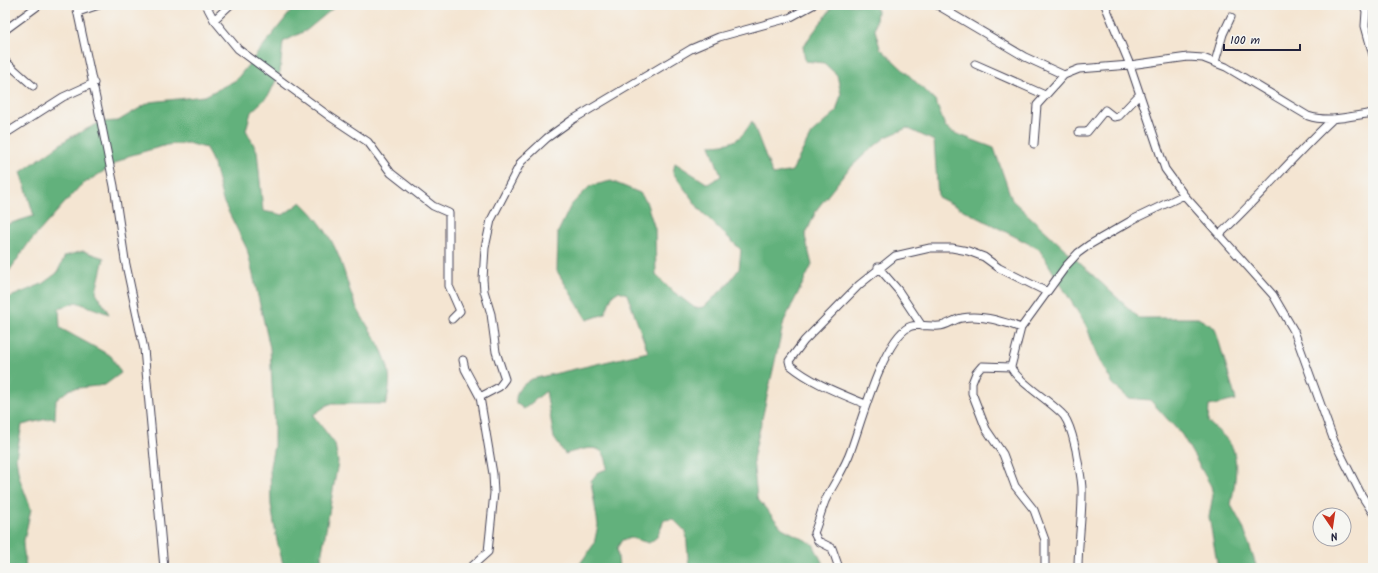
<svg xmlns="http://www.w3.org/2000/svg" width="1378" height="573" viewBox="0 0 1378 573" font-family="Kalam,sans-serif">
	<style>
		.forest { fill: #62b17c; stroke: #426a5c }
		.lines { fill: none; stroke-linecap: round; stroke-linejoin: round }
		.minor-casing { stroke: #423f52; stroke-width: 9 }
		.minor { stroke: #fff; stroke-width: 7 }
	</style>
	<rect width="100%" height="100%" fill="#f6f6f2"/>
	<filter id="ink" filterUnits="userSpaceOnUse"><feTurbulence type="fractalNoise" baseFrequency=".025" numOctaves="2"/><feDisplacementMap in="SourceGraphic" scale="8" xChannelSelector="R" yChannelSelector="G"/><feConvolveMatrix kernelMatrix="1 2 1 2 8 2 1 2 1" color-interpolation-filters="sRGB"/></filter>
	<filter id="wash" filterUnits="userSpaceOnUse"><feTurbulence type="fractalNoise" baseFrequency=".012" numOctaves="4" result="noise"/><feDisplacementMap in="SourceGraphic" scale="16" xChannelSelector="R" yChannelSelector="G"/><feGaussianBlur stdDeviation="0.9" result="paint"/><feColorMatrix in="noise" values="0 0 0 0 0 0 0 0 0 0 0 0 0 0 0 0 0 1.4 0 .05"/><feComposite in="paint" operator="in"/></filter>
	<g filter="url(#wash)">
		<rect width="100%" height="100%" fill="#f4e5d2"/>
		<path class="forest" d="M296 5H337L307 30 283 42 280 72 269 95 251 112 246 130 257 151 263 211 283 215 301 202C317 217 331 236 339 257 346 274 349 292 357 308 367 327 383 346 388 368 391 381 389 391 386 404H329L313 415 335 444 338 462 321 558 325 568H284L277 541 271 505 270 466 274 446V423L270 348 247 249 223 201 214 165 206 148 187 143 167 145 128 156 80 186 28 244 5 277V225L34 216 21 172 69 138 101 122 118 121 150 102 205 96 236 80Z
			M834 5H875L877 11 875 30 880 48 935 100 945 126 952 132 994 148 1012 200 1139 318H1198L1215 328 1236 400 1209 406 1208 422C1216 429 1229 439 1233 449 1239 467 1234 487 1231 505L1243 527 1257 568H1218L1209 517 1213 495 1211 486 1182 435 1150 400 1128 398 1113 384 1097 356 1087 327 1039 249 938 197 934 141 907 128 886 137 866 153 847 171 817 209 805 236 812 265 784 321 753 459 757 498 782 528 813 544 825 568H689L686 532 673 519 664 520 657 537 649 543 631 538 622 540 617 548 619 568H577L594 544 598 525 591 481 598 472 607 469C607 439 584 449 565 454L554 438 546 391 524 409 516 403C515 390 521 386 532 379L648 352 627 294 619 291 612 296 605 314 587 320 557 271 558 232 571 205 590 186 611 181 640 193 646 201 655 229 656 275 671 290 695 308 704 307 726 286 739 269 741 250 700 210 673 173 675 163 708 184 721 176 710 145C734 144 740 141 752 121L773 175 792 171 811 134 836 112 841 94 837 75 824 63 805 61 803 46Z
			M83 251 104 258 96 292 109 314 76 302 59 309 60 328 111 356 121 373 105 385 70 389 56 400 55 419 51 418 22 425 16 457 19 477 31 509 23 545 26 568H5V289L8 298 42 284 57 273 65 256Z"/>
	</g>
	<g filter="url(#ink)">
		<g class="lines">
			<defs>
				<path id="minor" d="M76 5 101 122 114 186 125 260 144 349 164 568
					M206 5 214 20 238 49 329 116 368 142 391 173 433 206 449 213V286L460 311 452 319
					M937 5 1025 57 1064 75
					M1105 5 1130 65 1165 169 1184 195 1273 295 1294 331 1334 441 1362 496 1373 513
					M1363 5 1366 11 1365 26 1373 55
					M78 12 99 5
					M214 20 230 5
					M5 30 39 5
					M5 61 33 86
					M1215 62 1223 34 1231 17
					M975 64 1045 95
					M1079 132H1087L1105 110 1114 117 1119 116 1139 95
					M5 134 63 97 94 83
					M1034 144 1037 105 1064 75 1079 69 1130 65 1188 57 1203 58 1226 67 1308 116C1329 123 1351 116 1373 113
					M1219 235C1259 198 1293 156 1333 119
					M878 267 898 290 922 326
					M463 360 465 369 480 397 493 474 494 493 488 552 470 568
					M1011 367C1015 380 1052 402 1064 416 1071 426 1073 438 1076 450 1078 465 1083 480 1082 495 1082 520 1078 544 1078 568
					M480 397 499 387 505 379 496 352 491 314 484 291 483 279 485 248 491 220 521 162 547 138 572 120 691 49 719 37 789 18 813 5
					M865 404C839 393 812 383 790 365L789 361 804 341 859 285 895 256 930 248H952L968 251 984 257 999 268 1047 292
					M839 568 832 548 818 541 814 533C818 523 821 512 825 501 833 484 845 468 851 450 861 423 883 340 909 327 918 323 930 327 939 326 947 326 954 319 962 318 981 314 1003 321 1021 328
					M1045 568V540L1034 510 1015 486 1003 454 986 429 972 393V383L976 373 982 366 1011 367 1021 328 1066 266 1078 253 1089 245 1134 219 1184 195"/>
			</defs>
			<use href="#minor" class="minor-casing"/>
			<use href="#minor" class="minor"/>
		</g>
	</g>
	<rect width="1378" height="573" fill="none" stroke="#f6f6f2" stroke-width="20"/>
	<g transform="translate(1332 527) rotate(167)"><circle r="19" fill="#f6f6f2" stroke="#a1a1a9"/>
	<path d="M0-3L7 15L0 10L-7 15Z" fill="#c8321e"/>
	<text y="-6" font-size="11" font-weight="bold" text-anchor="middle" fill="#22223b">N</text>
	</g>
	<path d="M1224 44v6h76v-6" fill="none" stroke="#22223b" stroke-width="2"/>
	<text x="1230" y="44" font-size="12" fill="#22223b" stroke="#f6f6f2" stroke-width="3" paint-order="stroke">100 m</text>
</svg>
